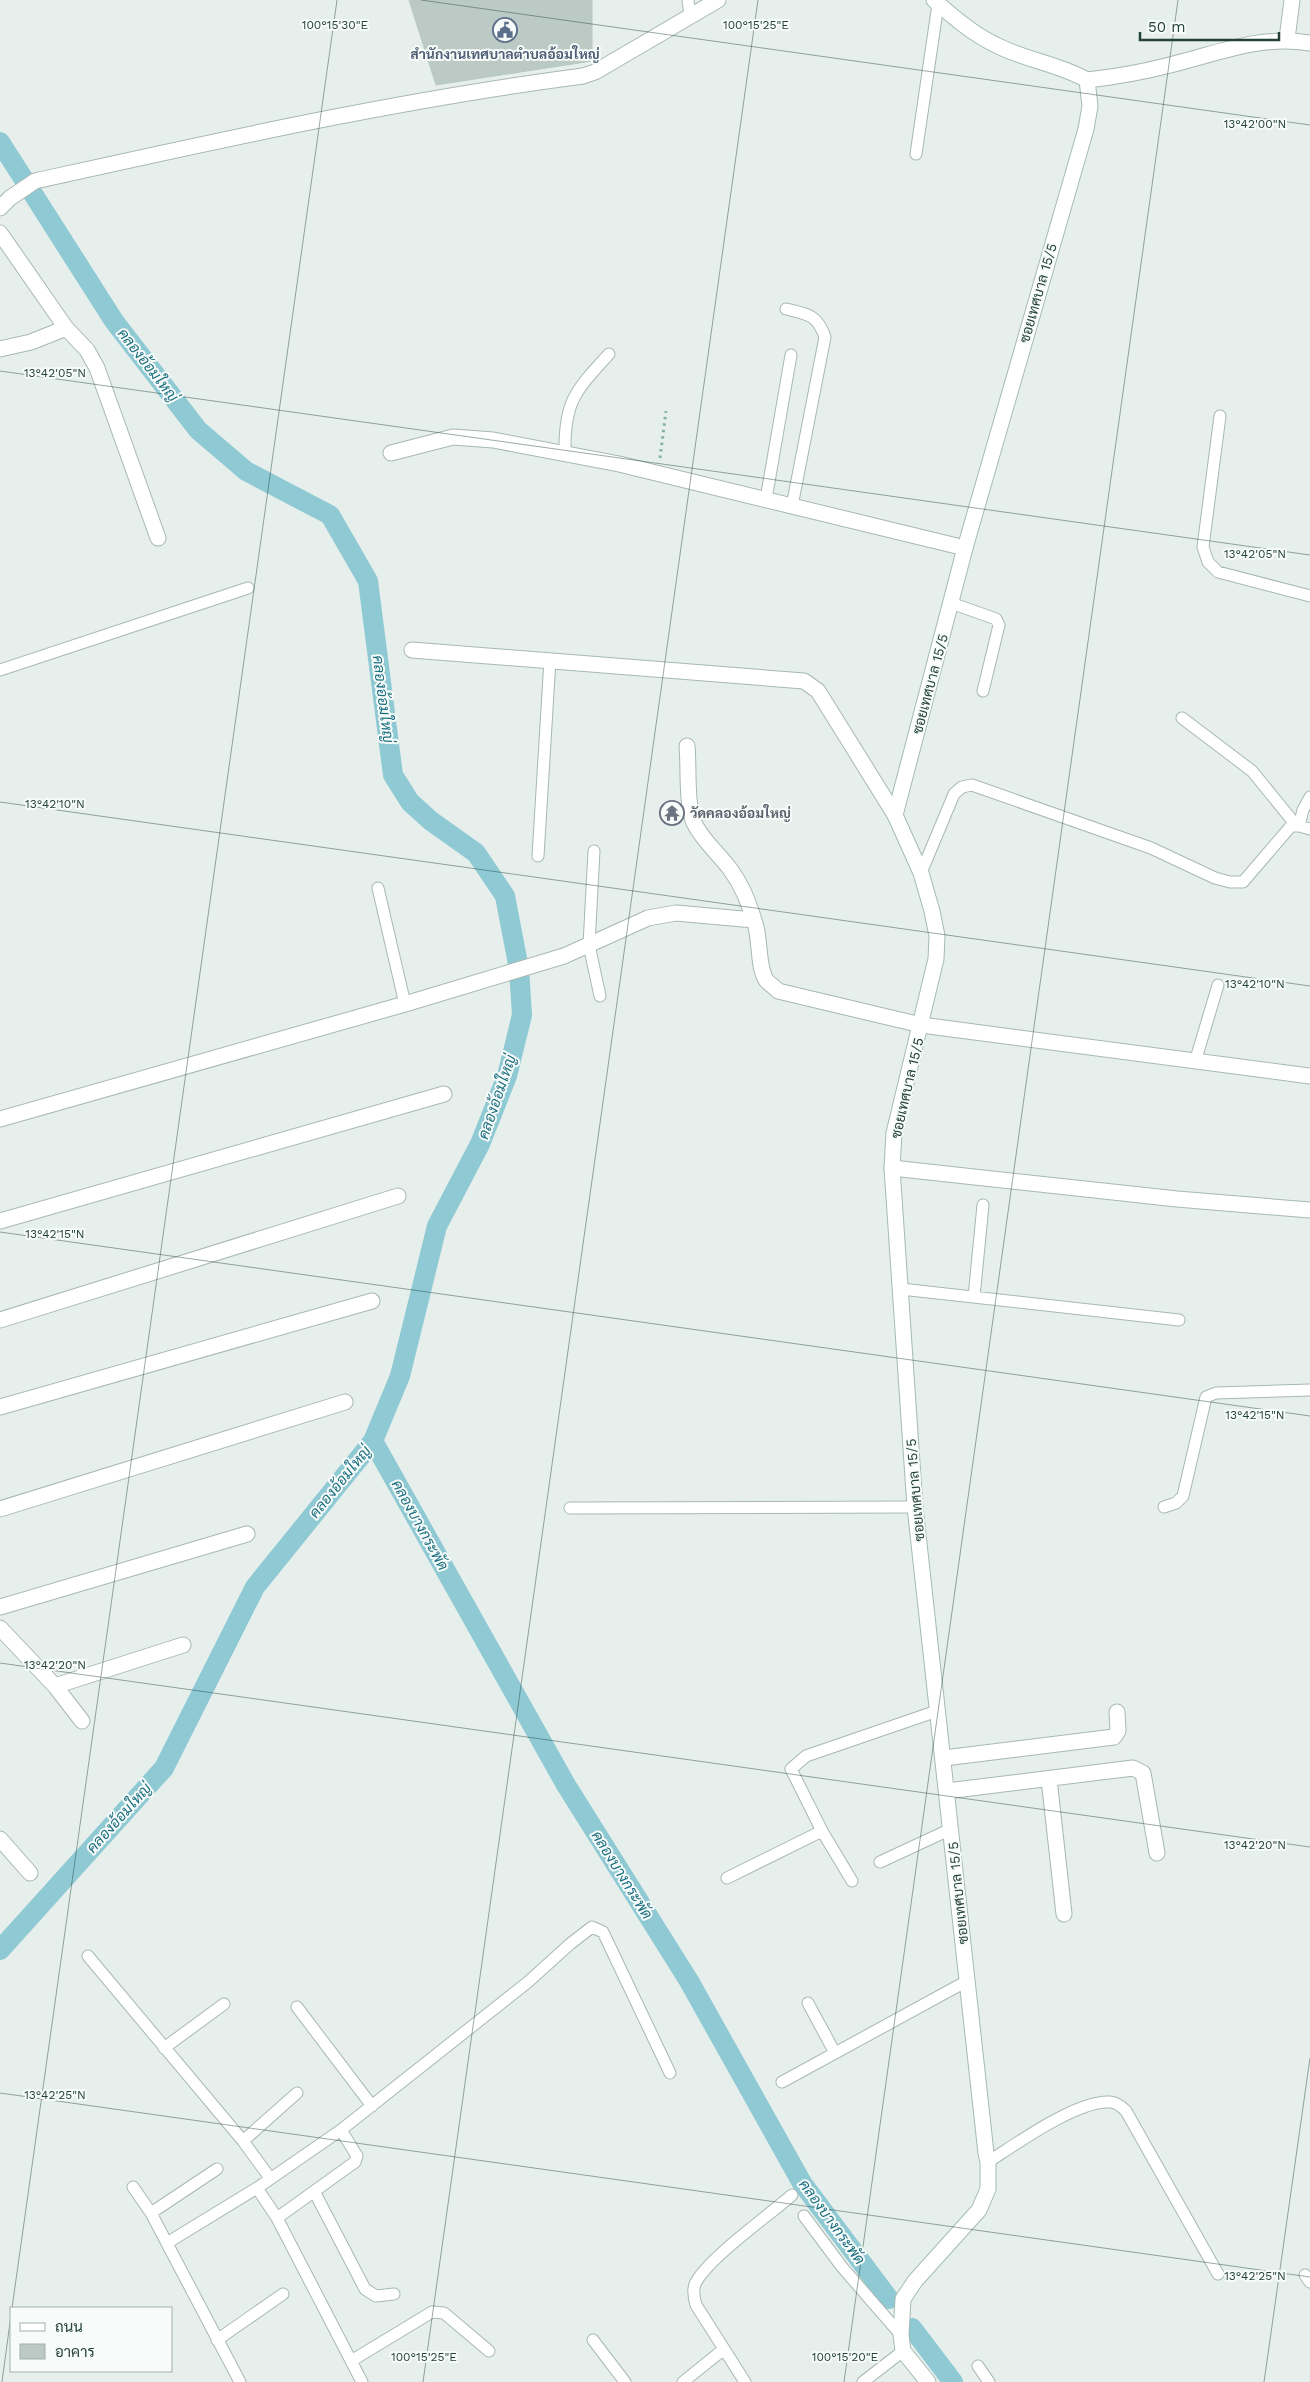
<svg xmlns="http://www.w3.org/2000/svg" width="1310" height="2382" viewBox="0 0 1310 2382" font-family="'Work Sans',Sarabun,sans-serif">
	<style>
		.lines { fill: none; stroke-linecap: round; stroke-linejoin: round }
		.canal { stroke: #8ec9d4; stroke-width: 20 }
		.building { fill: #bbcac4; stroke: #b8c9c2 }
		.lane-casing { stroke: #a8b8b2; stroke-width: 13 }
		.street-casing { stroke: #a8b8b2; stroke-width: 17 }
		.secondary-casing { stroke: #a4bbb3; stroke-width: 17 }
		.path { stroke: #86b3a5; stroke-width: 3; stroke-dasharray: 2.5 4; stroke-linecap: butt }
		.lane { stroke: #fff; stroke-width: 11 }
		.street { stroke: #fff; stroke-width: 15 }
		.secondary { stroke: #fff; stroke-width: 15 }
		.ticks { fill: none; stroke: #24423a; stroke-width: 1; stroke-opacity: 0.45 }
		.labels { text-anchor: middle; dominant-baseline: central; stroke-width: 4; stroke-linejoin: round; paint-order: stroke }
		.service-label { font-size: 14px; font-weight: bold; fill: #4e5e75; stroke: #f7fbf9 }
		.street-label { font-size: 14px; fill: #24423a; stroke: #f7fbf9 }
		.worship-label { font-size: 14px; font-weight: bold; fill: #5b616d; stroke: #f7fbf9; text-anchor: start }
		.water-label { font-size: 15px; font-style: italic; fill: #1c6f80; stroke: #f7fbf9 }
		.ticks-label { font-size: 12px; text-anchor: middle; fill: #24423a; stroke: #f7fbf9; stroke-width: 4; stroke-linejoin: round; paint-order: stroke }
	</style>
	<rect width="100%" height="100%" fill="#e6efeb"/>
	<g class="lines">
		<path class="canal" d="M0 142 114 321 198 430 246 471 330 515 368 581 393 775 410 802 431 821 476 853 505 896 519 969 522 1015 507 1076 480 1144 437 1226 400 1376 373 1441 255 1587 164 1768 0 1950
			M373 1441 566 1785 689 1981 802 2183 889 2299
			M912 2328 953 2382"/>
	</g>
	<path class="building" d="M409 0H592V61L436 85Z"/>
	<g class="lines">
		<defs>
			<path id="lane" d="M688 0 690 16
				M916 154 938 4
				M786 309C807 314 817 314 825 337L792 506
				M1220 416 1203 547 1208 562 1218 572 1310 596
				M565 453C564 402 575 391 609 354
				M766 499 791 355
				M951 603 996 619 999 625 983 691
				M0 670 248 588
				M1182 718 1252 771 1296 825
				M1299 826 1303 810 1310 797
				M594 851 589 945 600 996
				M538 856 550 660
				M921 873 954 794 962 787 972 785 1151 848 1215 878 1230 882H1243L1291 826H1299L1310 829
				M378 888 405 1004
				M1195 1062 1218 985
				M901 1289 1179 1320
				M974 1297 983 1205
				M1164 1507 1176 1503 1183 1496 1206 1397 1216 1393 1310 1390
				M570 1508 915 1507
				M880 1862 951 1829
				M727 1878 822 1831
				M852 1881 822 1831 791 1769 806 1756 937 1711
				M88 1956 243 2141 270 2178
				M808 2003 835 2053
				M297 2007 372 2106
				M164 2048 224 2004
				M782 2082 967 1981
				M243 2141 297 2093
				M988 2162C1016 2144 1077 2100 1110 2102 1116 2102 1122 2107 1126 2111L1218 2274
				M217 2169 151 2213 240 2382
				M133 2187 151 2213
				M257 2188 277 2218 362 2382
				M315 2193 365 2289 376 2296 394 2294
				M804 2216 842 2267 901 2335
				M277 2218 355 2162 357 2156 341 2130
				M167 2243 257 2188 341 2130 528 1982 570 1944 592 1927 603 1932 670 2073
				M1305 2275 1310 2282
				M217 2340 283 2294
				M593 2340 625 2382
				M351 2361 432 2312 444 2313 489 2351
				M978 2366 989 2382
				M683 2382 724 2349
				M745 2382 696 2305C694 2298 692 2289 696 2282 710 2257 768 2216 792 2195
				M863 2382 903 2351"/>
			<path id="street" d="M1287 39 1292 0
				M1087 80C1115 77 1143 72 1170 65 1219 53 1259 35 1310 43
				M0 208 10 198 35 181C216 141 398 100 583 76L595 72 718 0
				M0 233 66 328 31 342 0 349
				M66 328 87 350 97 368 158 538
				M391 453 453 437 493 440 619 464 965 548
				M412 650 804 681 818 691 895 815
				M687 746C689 767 686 804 694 823 703 841 718 853 730 869 742 885 748 901 754 920
				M0 1119 405 1004 564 956 648 918 676 913 754 920C761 938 757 965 766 980 769 984 775 987 778 991L921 1025 1310 1076
				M892 1168 1177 1199 1310 1210
				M0 1221 444 1094
				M0 1320 398 1196
				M0 1407 372 1301
				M0 1509 345 1402
				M0 1607 247 1534
				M0 1628 55 1686 183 1645
				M55 1686 82 1721
				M944 1758 1114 1737 1118 1731 1117 1712
				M1049 1779 1064 1914
				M947 1791 1133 1768 1143 1773 1157 1853
				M0 1839 30 1873"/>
			<path id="secondary" d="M928 2382 903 2351 901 2335 903 2299 915 2281 979 2210 988 2189V2162L986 2153 915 1507 892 1168 894 1133 936 959 937 936 932 911 921 873 895 815 965 548 1086 129 1090 106 1087 80C1059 64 1025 60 996 45 973 34 953 17 934 0"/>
		</defs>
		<use href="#lane" class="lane-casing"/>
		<use href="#street" class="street-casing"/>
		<use href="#secondary" class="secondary-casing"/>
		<path class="path" d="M660 458 666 411"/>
		<use href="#lane" class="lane"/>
		<use href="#street" class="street"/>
		<use href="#secondary" class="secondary"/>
	</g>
	<path class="ticks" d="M421 0 1310 125M0 371 1310 555M0 802 1310 986M0 1232 1310 1416M0 1663 1310 1847M0 2093 1310 2277M12 2308 337 0M2 2382 11 2315M423 2382 758 0M844 2382 1178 0M1264 2382 1310 2058"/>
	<defs>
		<symbol id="civic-ring" viewBox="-11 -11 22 22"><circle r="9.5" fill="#f7fbf9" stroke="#5c6f8a" stroke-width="1.5"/><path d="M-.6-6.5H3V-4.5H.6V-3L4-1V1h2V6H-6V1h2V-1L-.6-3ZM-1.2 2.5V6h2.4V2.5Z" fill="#5c6f8a"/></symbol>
		<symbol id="temple-ring" viewBox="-11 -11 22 22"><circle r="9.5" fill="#f7fbf9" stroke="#6b7280" stroke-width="1.5"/><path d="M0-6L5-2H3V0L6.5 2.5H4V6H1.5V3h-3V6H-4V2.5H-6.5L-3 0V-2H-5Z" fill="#6b7280"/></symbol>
	</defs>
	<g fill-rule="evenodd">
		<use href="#civic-ring" x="491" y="16" width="28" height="28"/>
		<use href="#temple-ring" x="658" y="799" width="28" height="28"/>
	</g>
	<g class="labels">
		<g class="service-label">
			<text x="505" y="54">สำนักงานเทศบาลตำบลอ้อมใหญ่</text>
		</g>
		<g class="street-label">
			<text transform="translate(1038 293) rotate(-74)">ซอยเทศบาล 15/5</text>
			<text transform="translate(930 684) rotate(-75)">ซอยเทศบาล 15/5</text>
			<text transform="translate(907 1088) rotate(-77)">ซอยเทศบาล 15/5</text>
			<text transform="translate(915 1490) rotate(-95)">ซอยเทศบาล 15/5</text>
			<text transform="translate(958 1893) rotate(-96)">ซอยเทศบาล 15/5</text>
		</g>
		<g class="worship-label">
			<text x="690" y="813">วัดคลองอ้อมใหญ่</text>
		</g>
		<g class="water-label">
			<text transform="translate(148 365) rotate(52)">คลองอ้อมใหญ่</text>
			<text transform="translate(383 699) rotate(83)">คลองอ้อมใหญ่</text>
			<text transform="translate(497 1097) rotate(-71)">คลองอ้อมใหญ่</text>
			<text transform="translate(340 1482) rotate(-51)">คลองอ้อมใหญ่</text>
			<text transform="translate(420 1525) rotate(61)">คลองบางกระพัด</text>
			<text transform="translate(119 1818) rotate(-48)">คลองอ้อมใหญ่</text>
			<text transform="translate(622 1875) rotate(58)">คลองบางกระพัด</text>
			<text transform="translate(832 2222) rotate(54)">คลองบางกระพัด</text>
		</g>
	</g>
	<g class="ticks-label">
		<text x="335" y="29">100°15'30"E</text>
		<text x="756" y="29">100°15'25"E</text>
		<text x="1255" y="128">13°42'00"N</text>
		<text x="55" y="377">13°42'05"N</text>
		<text x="1255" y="558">13°42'05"N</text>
		<text x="55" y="808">13°42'10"N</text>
		<text x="1255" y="988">13°42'10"N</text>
		<text x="55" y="1238">13°42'15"N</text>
		<text x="1255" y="1419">13°42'15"N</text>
		<text x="55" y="1669">13°42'20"N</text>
		<text x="1255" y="1849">13°42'20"N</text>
		<text x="55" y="2099">13°42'25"N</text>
		<text x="1255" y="2280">13°42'25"N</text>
		<text x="424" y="2361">100°15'25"E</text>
		<text x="845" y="2361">100°15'20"E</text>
	</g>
	<rect x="10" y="2307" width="162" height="65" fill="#f7fbf9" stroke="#a3b1ad"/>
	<rect x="20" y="2323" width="25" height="8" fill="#ffffff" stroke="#a3b1ad"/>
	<text x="55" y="2332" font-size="15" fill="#24423a">ถนน</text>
	<rect x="20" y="2344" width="25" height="15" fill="#bbcac4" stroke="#a3b1ad"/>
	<text x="55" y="2357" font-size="15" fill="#24423a">อาคาร</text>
	<path d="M1140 32v8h139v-8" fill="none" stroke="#24423a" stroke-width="2.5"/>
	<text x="1148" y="32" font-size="15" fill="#24423a" stroke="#f7fbf9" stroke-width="4" paint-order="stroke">50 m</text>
</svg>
